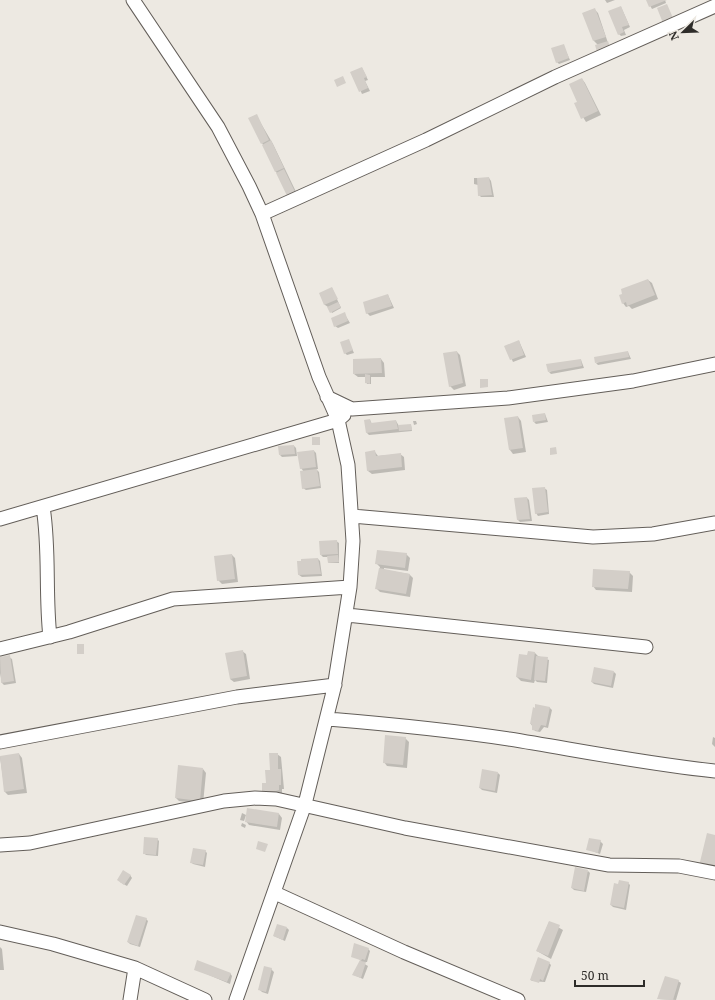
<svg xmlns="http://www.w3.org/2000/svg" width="715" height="1000" viewBox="0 0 715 1000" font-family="'Noto Serif',serif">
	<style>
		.shadow { fill: #0003 }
		.building { fill: #d3cec8 }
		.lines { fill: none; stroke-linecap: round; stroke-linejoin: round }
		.minor-casing { stroke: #635e59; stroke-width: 15 }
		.minor { stroke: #fff; stroke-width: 13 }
	</style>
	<rect width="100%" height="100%" fill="#ede9e2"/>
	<path class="shadow" d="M605 0H615L607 3Z
		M647 0H665L666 3 652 9Z
		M621 7 630 27 624 30 626 35 621 36 619 34Z
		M594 9 598 13 608 43 598 45 594 41 584 13Z
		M563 45 570 60 559 64 557 62Z
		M362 68 368 80 365 81 370 91 362 94 352 72Z
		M582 79 585 83 601 115 586 122 575 104 578 102Z
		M256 115 273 144 299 198 276 172 250 118Z
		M474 178H489L491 181 494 197H481L479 195 478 185 474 184Z
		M648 280 652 283 658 299 632 309 629 306 626 307 623 303Z
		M332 288 341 308 332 313 328 307 325 305 320 294Z
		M388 295 394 308 370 316 367 313Z
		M344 313 350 323 338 328 335 326Z
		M348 340 354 353 347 355 345 353Z
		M519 341 526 357 513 362 506 347Z
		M457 352 460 355 466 386 454 390 450 386Z
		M628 352 631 359 598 365 596 363Z
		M381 359 384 363 385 377H371V384H367L366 377H358L354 374Z
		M581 360 584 368 551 374 549 372Z
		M545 414 548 422 536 424 534 422Z
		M518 417 521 421 526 452 513 454 510 450Z
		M370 420 372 424 396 421 399 426 411 425 412 431 369 435 367 433Z
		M413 421H416L417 424 414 425Z
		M294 446 296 448 297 456 282 457 280 455Z
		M314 451 316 453 318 469H316L319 472 321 488 306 490 303 488 304 472 301 468Z
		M375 452 378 456 400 454 404 457 405 470 372 474 368 471Z
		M544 488 547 490 549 514 538 516 536 513Z
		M527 498 529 500 532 521 520 522 518 520 515 499Z
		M336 541 339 543V563H329L328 557H323L321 555Z
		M406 554 410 558 408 571 384 568V570L409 574 413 578 410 597 380 592 376 588 380 567 377 564Z
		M232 555 235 558 238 582 222 584 218 580Z
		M318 559 320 561 322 576 302 577 299 575 298 562Z
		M629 572 633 576 632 592 596 590 593 586Z
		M242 651 246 654 250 679 234 682 230 679Z
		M535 653 538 656 549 660 547 683 537 682 535 680 534 683 521 681 517 677 528 656Z
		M9 657 12 659 16 683 4 685 2 683 0 673V658Z
		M614 672 616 674 613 688 594 684 592 682Z
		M549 707 552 710 548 728 544 727 540 732 535 731 531 724Z
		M713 737 715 738V747L712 744Z
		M405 738 409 742 407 768 387 766 384 762Z
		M19 754 22 758 27 793 8 795 5 792 0 757Z
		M277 754 281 757 284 789H282V793L266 795 263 791Z
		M203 769 206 773 203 804 179 801 176 798Z
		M498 773 500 775 497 793 482 790 480 788Z
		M242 813 246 815 244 821 240 820Z
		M279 814 282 818 280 830 249 825 246 821Z
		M242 823 246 825 245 828 241 826Z
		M157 839 159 841 158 856 146 855 144 853Z
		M600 841 603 844 600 854 587 849Z
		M205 851 207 853 205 867 193 864 191 862Z
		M588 871 590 873 586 892 574 890 572 888Z
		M130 875 132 878 127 886 120 882Z
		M628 883 630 885 626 910 613 907 611 905 619 885Z
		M146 919 148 921 140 947 130 944 128 942Z
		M549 922 563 930 551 959 537 951Z
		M287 928 289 930 285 941 274 936Z
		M0 947 2 949 4 970H0Z
		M368 949 370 951 367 962H361L368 966 363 979 354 975 361 960 352 956Z
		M549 963 551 965 545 982 532 981 531 980Z
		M195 969 230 973 232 976 230 984Z
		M271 969 274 972 268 994 262 992 260 990Z
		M678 981 681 983 676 1000 659 999Z"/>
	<path class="building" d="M646 0H667L649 7Z
		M667 4 673 18 663 23 657 8Z
		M621 6 629 25 622 27 624 32 618 35 608 11Z
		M595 8 606 37 593 41 582 13Z
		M608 41 610 47 597 52 595 45Z
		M564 44 569 58 556 63 551 48Z
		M362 67 367 77 364 78 368 88 359 92 350 72Z
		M343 76 346 83 337 87 334 80Z
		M582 78 598 111 581 119 574 103 577 102 569 84Z
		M257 114 269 140 261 144 248 118Z
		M271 140 284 168 275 172 262 145Z
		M284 169 297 196 289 200 276 173Z
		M489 177 492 195 478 196 477 178Z
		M648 279 655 295 627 306 626 302 622 304 619 295 622 294 621 289Z
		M332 287 338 299 324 305 319 293Z
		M388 294 392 306 366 314 363 302Z
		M338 302 341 307 330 313 327 307Z
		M345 312 348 321 334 327 331 318Z
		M349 339 353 350 344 354 340 342Z
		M519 340 524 355 510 360 504 346Z
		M457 351 463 383 449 387 443 353Z
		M628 351 629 357 595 363 594 357Z
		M381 358 382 373 353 374V359Z
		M581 359 582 366 548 372 546 364Z
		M365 374 370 375V384L365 383Z
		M480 379H488V387L480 388Z
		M545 413 546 420 533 422 532 415Z
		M518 416 523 448 509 450 504 418Z
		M370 419 371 423 396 420 398 429 366 433 364 420Z
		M411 424 412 430 399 431 398 425Z
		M312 437H320V445H312Z
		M294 445 295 454 279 455 278 446Z
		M556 447 557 454 550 455V448Z
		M314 450 316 467 300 469 297 452Z
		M375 450 376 456 401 453 402 467 367 471 365 452Z
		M317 469 320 486 302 489 300 471Z
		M545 487 548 512 535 514 532 488Z
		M527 497 530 519 517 520 514 498Z
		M337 540 338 554 320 555 319 541Z
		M377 550 407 553 405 568 375 564Z
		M232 554 235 579 217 581 214 556Z
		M338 555 339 562 328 563 327 556Z
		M318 558 321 574 298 575 297 561H301V559Z
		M379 568 410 574 406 594 375 589Z
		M593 569 630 571 628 589 592 587Z
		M77 644H84V654H77Z
		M243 650 247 676 230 679 225 653Z
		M528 651 535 652 531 680 516 677 519 654 527 655Z
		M10 655 14 681 1 683 0 657Z
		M536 656 548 657 545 681 534 680Z
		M594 667 614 671 611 686 591 682Z
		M535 704 550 707 546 726 541 725 538 731 532 730V724H530L533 707 535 708Z
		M385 735 406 737 403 765 383 763Z
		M19 753 24 789 4 792 0 756Z
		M269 753H278V769H281V785H279V790L276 791H262V783H266L265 770H270Z
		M178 765 203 768 200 801 175 798Z
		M482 769 498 772 495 791 479 788Z
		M247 808 279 813 277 827 245 822Z
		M707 833 715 835V870L699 866Z
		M144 837 158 838 156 855 143 854Z
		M589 838 601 840 598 853 586 850Z
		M258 841 268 844 265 852 256 849Z
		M193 848 206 850 203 865 190 863Z
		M575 867 588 870 584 891 571 888Z
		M123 870 131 875 124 885 117 880Z
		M619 880 629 882 624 908 610 905 614 883 618 884Z
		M136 915 147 918 138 946 127 942Z
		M549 921 560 925 548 956 536 951Z
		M277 924 287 927 283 940 273 936Z
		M354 943 369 948 365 960 362 959 361 961 366 962 361 978 352 975 360 960 351 957Z
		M538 957 550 962 543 981 540 979 539 983 530 980Z
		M197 960 231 973 227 982 194 970Z
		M264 966 272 968 266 992 258 990Z
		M665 976 679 980 673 1000 657 999Z"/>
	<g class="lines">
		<defs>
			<path id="minor" d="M133 0 218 127 249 186 262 214 319 377 338 420 348 465 353 541 350 587 334 688 305 804 236 1000
				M262 214 426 140 555 77 715 6
				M327 397 352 409 508 398 633 381 715 364
				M43 507C50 550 45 593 50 637
				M352 516 593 537 653 534 715 523
				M0 519 338 420 344 415
				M347 615 646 647
				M0 649 69 632 173 599 350 587
				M328 719C388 724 449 730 509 739 577 750 646 764 715 771
				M0 742 237 697 335 685
				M0 845 30 843 224 801 255 798 276 799 405 828 609 865 679 866 715 873
				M275 893 404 952 518 1000
				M0 932 53 944 135 968 205 1000
				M130 1000 135 968"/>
		</defs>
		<use href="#minor" class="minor-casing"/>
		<use href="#minor" class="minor"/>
	</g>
	<g transform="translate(683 32) rotate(247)" stroke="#ede9e2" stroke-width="3" paint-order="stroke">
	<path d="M0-3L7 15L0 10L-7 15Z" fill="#2e2c29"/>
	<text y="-6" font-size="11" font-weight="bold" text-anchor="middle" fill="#2e2c29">N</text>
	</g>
	<path d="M575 980v6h69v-6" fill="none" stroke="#2e2c29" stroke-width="2"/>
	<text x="581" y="980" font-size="12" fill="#2e2c29" stroke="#ede9e2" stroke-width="3" paint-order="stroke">50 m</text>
</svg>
